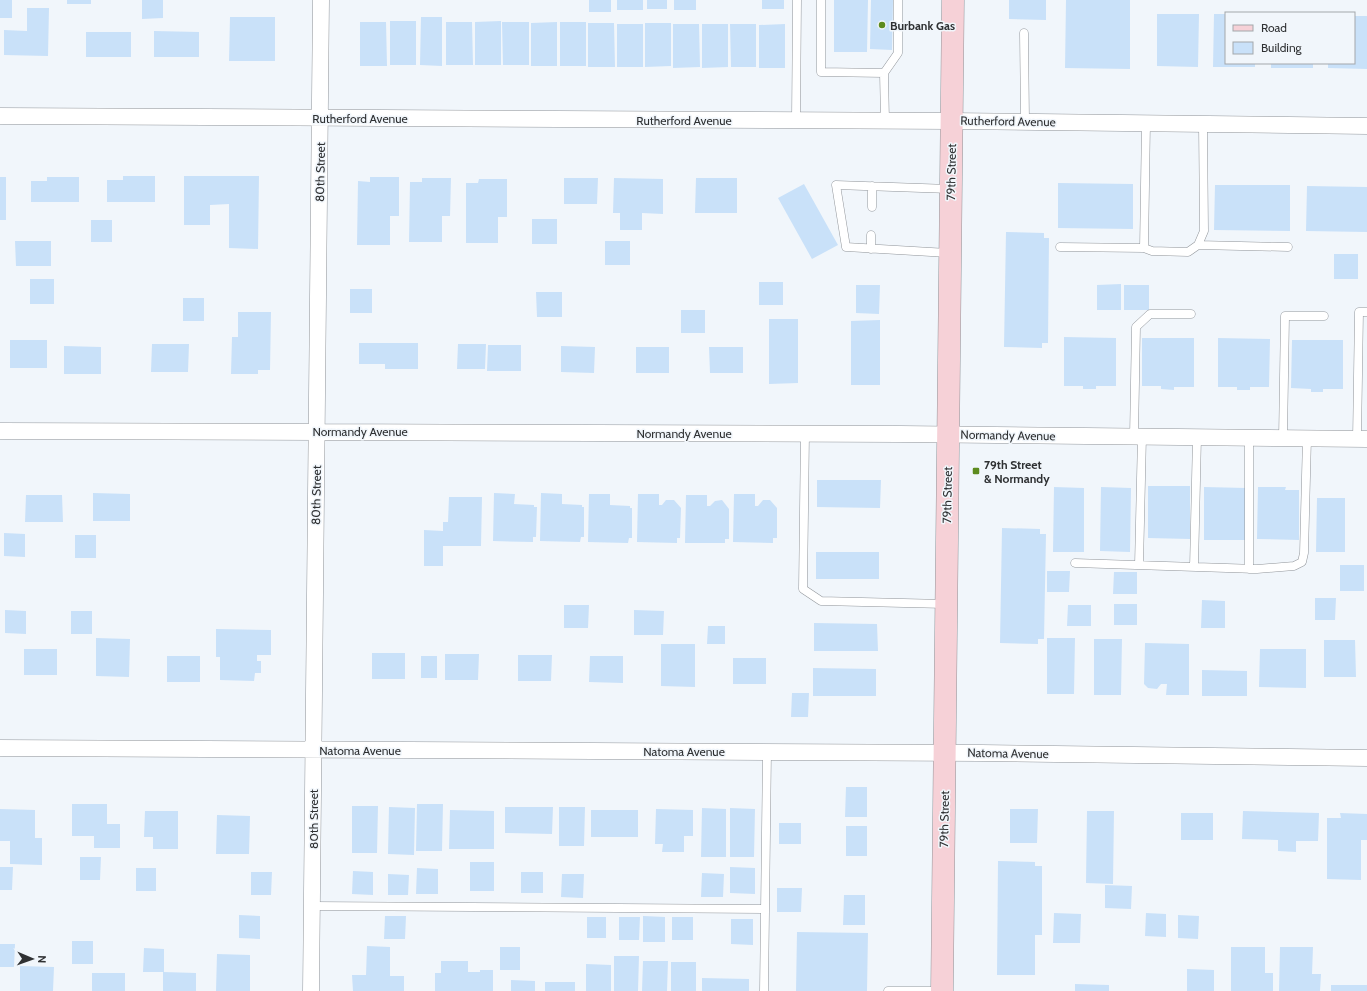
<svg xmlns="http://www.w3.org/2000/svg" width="1367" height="991" viewBox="0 0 1367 991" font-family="Cabin,sans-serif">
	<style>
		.building { fill: #c9e1f9 }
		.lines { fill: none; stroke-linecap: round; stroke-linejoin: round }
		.lane-casing { stroke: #91959a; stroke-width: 9 }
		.street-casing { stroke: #91959a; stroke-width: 17 }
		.secondary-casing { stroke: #91959a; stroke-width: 23 }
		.lane { stroke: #fff; stroke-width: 8 }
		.street { stroke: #fff; stroke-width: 16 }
		.secondary { stroke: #f6d1d7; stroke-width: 22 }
		.poi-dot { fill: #5d8b1e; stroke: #f1f6fb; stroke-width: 1.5 }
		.labels { text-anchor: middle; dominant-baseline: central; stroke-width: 3; stroke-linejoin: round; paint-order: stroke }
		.poi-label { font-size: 12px; font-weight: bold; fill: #2f3133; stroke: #f1f6fb; text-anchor: start }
		.street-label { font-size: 12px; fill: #2f3133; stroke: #f1f6fb }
	</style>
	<rect width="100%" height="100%" fill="#f1f6fb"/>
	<path class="building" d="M0 0H12V18H0Z
		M67 0H91V4H67Z
		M142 0H163V18L142 19Z
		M589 0H611V12H589Z
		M617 0H643V10H617Z
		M647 0H667V9H647Z
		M674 0H696V10H674Z
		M762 0H784V9H762Z
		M834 0H868L867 52H834Z
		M871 0H893L892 50 870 49Z
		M1009 0H1046V20L1009 19Z
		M1066 0H1130V69L1065 68Z
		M27 8H49L48 56 4 55V30L27 31Z
		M1157 14H1199L1198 67 1157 66Z
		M1214 14H1226V63H1255V67H1213Z
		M1354 16H1367V69L1328 68V63H1354Z
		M230 17H275V61H229Z
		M421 17H442V66L420 65Z
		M390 21H416V65H390Z
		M501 21V65H475V22Z
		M360 22H386L387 66H360Z
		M446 22H472L473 65H446Z
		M502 22H529V65H503Z
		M557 22V66H531V23Z
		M560 22H586V66H560Z
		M588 23H614L615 67H588Z
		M645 23H671V66L645 67Z
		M617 24H643V67H617Z
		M673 24H699L700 67 673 68Z
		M702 24H728V67L702 68Z
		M730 24H756V67H731Z
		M785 24V68H759V25Z
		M154 31 199 32V57H154Z
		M86 32H131V57H86Z
		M1271 63H1313V68H1271Z
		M123 176H155V202H107V180H123Z
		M184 176H259L258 249 229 248V204L210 205V225H184Z
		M0 177H6V220H0Z
		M47 177H79V202H31V181H47Z
		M370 177H399V216H390V245H357L358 181 370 182Z
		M422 178H451L450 216H442V242H409L410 182H422Z
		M564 178H598L597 204H564Z
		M614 178 663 179V214L642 213V230H620V213H613Z
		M696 178H737V213H695Z
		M479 179H507V217H498V243H466V183H478Z
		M1058 183 1133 184V229L1058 228Z
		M804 184 838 245 812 259 778 198Z
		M1215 185H1290V231L1214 230Z
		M1307 186 1367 187V232L1306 231Z
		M532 219H557V244H532Z
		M91 220H112V242H91Z
		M1006 232 1044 233V238H1049L1048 343H1042V348L1004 347Z
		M15 241H51V266H16Z
		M605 241H630V265H605Z
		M1334 254H1358V279H1334Z
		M30 279H54V304H30Z
		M759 282H783V305H759Z
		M1121 284V310H1097V285Z
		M856 285H880L879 314 856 313Z
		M1124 285H1149V310H1124Z
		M350 289H372V313H350Z
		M536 292H562V317H537Z
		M183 298H204V321H183Z
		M681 310H705V333H681Z
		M238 312H271L270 370H258V374H231L232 337H238Z
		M769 319H798V383L769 384Z
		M880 320V385H851V321Z
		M1064 337 1116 338V386H1096V389H1083V386H1064Z
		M1142 338H1194V387H1174V390L1161 389V386H1142Z
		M1218 338 1270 339 1269 387H1250V390H1237V387H1218Z
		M10 340H47V368H10Z
		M1292 340H1343V389H1323V392H1311V389L1291 388Z
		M359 343H418V369H385V364H359Z
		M152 344H189L188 372H151Z
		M458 344H486L485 369H457Z
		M488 345H521V371H487Z
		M64 346 101 347V374H64Z
		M561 346 595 347 594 373 561 372Z
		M636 347H669V373H636Z
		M709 347H743V373H710Z
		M817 480H881L880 508 817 507Z
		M1148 486H1190V539L1148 538Z
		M1054 487 1084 488V552H1053Z
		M1101 487 1131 488 1130 552 1100 551Z
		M1204 487 1246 488V540H1204Z
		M1258 487H1286L1285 490H1299V540L1257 539Z
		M93 493 130 494V521H93Z
		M494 493 515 494 514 504 534 505V507H537L536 537H533V542L493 541Z
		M541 493 562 494V504L582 505V507H584V537H581L580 542 540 541Z
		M589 494H610V505L630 506V508H632V538H629L628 543 588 542Z
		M638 494H659V505H662L666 500H674L681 508 680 538H677V543L637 542Z
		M734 494H755V506H758L763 500H770L777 508V538H773V543L733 542Z
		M26 495H62L63 522H25Z
		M686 495H707V506H710L715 501 722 500 729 509V539H725V543H685Z
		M449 497H482L481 546H443V566H424V530L443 531V522H448Z
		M1317 498H1345V552H1316Z
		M1002 528 1040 529V534H1046L1044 639H1038V644L1000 643Z
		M4 533 25 534V557L4 556Z
		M75 535H96V558H75Z
		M816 552H879V579H816Z
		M1340 565H1364V591H1340Z
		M1047 571H1070L1069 592H1047Z
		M1114 572H1137V594H1113Z
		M1315 598H1336L1335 620H1315Z
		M1202 600 1225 601V628H1201Z
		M1114 604H1137V625H1114Z
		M564 605H589L588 628H564Z
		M1068 605H1091V626H1067Z
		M5 610 26 611V634L5 633Z
		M634 610 664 611 663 635H634Z
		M71 611H92V634H71Z
		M814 623 877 624 878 651H814Z
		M708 626H725V644H707Z
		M216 629 271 630V655H257V661H261V673H255L254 681 220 680V657H216Z
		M96 638 130 639 129 677 96 676Z
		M1047 638H1075L1074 694H1047Z
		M1094 639H1122L1121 695H1094Z
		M1324 640H1355L1356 677H1324Z
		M1145 643 1189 644V695H1166L1167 684H1161L1157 689 1148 688 1144 684Z
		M661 644H695V687L661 686Z
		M24 649H57V675H24Z
		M1260 649H1306V688L1259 687Z
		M372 653H405V679H372Z
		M445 654H479L478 680H445Z
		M518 655H552L551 681H518Z
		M167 656H200V682H167Z
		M421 656H437V678H421Z
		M590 656H623V683L589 682Z
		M733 658H766V684H733Z
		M813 668 876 669V696H813Z
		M1202 670 1247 671V696H1202Z
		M792 693H809L808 717H791Z
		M846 787H867V817H845Z
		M72 804H107V824H120V848H94V836H72Z
		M417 804H443L442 851H416Z
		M352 806H378L377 853H352Z
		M389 807 415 808 414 855 388 854Z
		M505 807H553L552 834 505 833Z
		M559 807H585L584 846H559Z
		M702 808 726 809V857H701Z
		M730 808 755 809 754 857H730Z
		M0 809 35 810V838H42V865L10 864V841H0Z
		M656 809 693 810V836H684V852H662L663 844H655Z
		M1010 809H1038L1037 843H1010Z
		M450 810 494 811V849H449Z
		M591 810H638V837H591Z
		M145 811H178V849H153V837H144Z
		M1087 811H1114L1113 884 1086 883Z
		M1243 811 1319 813 1318 841H1296V852L1278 851V840L1242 839Z
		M1181 813H1213V840H1181Z
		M1340 813 1367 814V840H1361V880L1327 879V818H1341Z
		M217 815 250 816 249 854H216Z
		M779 823H801V844H779Z
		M846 826H867V856H846Z
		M80 857H101L100 880H80Z
		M998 861 1035 862V866H1042V935H1035V975H997Z
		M470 862H494V891H470Z
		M0 867H13L12 890H0Z
		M730 867 755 868V894L730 893Z
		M136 868H156V891H136Z
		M417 868 438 869V894H416Z
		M353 871 373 872V895L352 894Z
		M251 872H272L271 895H251Z
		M521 872H543V893H521Z
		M702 873 724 874 723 897H701Z
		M388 874 409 875 408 895H388Z
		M562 874H584L583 898 561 897Z
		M1105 885 1132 886 1131 909 1105 908Z
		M777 888H802L801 912H777Z
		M844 895H865V925H843Z
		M1054 913 1081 914 1080 943H1053Z
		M1146 913 1166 914V937L1145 936Z
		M239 915 260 916V939L239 938Z
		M1178 915 1199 916 1198 939 1178 938Z
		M385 916H406L405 939H384Z
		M643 916 665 917V942H643Z
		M587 917H606V938H587Z
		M619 917H640L639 940H619Z
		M672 917H693V940H672Z
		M731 919H753V945L731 944Z
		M797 932 868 933 867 991H796Z
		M72 941H93V964H72Z
		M0 944H15L14 967H0Z
		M367 946 390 947V976H404V991H353L352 975H366Z
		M500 947H520V970H500Z
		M1231 947H1265V973H1273V991H1231Z
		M1280 947H1313L1312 974H1321L1320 991H1279Z
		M144 948 164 949V972H143Z
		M217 954 250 955V991H216Z
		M614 956H639L638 991H614Z
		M441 961H468V972H480V970H493V991H435V973H441Z
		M643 961H668L667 991H642Z
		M671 962H696V991H671Z
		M586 964 611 965V991H586Z
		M20 966 54 967 53 991H20Z
		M1187 969 1214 970V991H1187Z
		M163 972 196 973V991H163Z
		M92 973H125V991H92Z
		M702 978 749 979V991H702Z
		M511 980 535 981V991H511Z
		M545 982H575V991H545Z
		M1075 984 1109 985V991H1075Z
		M1331 985H1367V991H1331Z"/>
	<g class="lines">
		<defs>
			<path id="lane" d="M821 0V72L884 73 885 121
				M1024 33 1025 121
				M884 73 898 53V0
				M796 120 797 0
				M1146 123 1144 248 1152 251 1188 252 1198 245 1204 231 1203 124
				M872 207V186
				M1198 245 1288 247
				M1060 247 1144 248
				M871 249V235
				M948 253 846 247 836 185 950 189
				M805 433 803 589 821 601 945 604
				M1134 436 1136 327 1150 314H1191
				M1283 438 1285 316H1324
				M1357 439 1359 312H1367
				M1075 563 1257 569 1294 566 1302 562 1304 553 1307 438
				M1139 565 1142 436
				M1194 567 1197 437
				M1249 569V438
				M312 906 765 909
				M764 991 767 752
				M888 991H936"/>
			<path id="street" d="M0 116 951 121 1367 126
				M0 431 901 434 1367 439
				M0 748 981 753 1367 758
				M311 991 321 0"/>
			<path id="secondary" d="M942 991 953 0"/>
		</defs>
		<use href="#lane" class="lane-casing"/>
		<use href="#street" class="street-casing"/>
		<use href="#secondary" class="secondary-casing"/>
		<use href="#lane" class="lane"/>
		<use href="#street" class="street"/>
		<use href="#secondary" class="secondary"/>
	</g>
	<g class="poi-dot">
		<circle cx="882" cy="25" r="4"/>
		<rect x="972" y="467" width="8" height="8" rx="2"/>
	</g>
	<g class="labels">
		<g class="poi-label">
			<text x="890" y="25">Burbank Gas</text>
			<text x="984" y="464">79th Street<tspan x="984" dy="14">&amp; Normandy</tspan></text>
		</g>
		<g class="street-label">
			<text x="360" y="118">Rutherford Avenue</text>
			<text x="684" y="120">Rutherford Avenue</text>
			<text transform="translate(1008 121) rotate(1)">Rutherford Avenue</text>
			<text transform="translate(320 172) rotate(-89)">80th Street</text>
			<text transform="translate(951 172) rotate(-89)">79th Street</text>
			<text x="360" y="431">Normandy Avenue</text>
			<text x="684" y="433">Normandy Avenue</text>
			<text transform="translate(1008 435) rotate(1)">Normandy Avenue</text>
			<text transform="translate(316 495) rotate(-89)">80th Street</text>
			<text transform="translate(947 495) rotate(-89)">79th Street</text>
			<text x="360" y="750">Natoma Avenue</text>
			<text x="684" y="751">Natoma Avenue</text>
			<text transform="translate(1008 753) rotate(1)">Natoma Avenue</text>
			<text transform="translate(313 819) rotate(-90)">80th Street</text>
			<text transform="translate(944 819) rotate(-89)">79th Street</text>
		</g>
	</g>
	<rect x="1225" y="12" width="130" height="52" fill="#f1f6fb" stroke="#a3a7ab"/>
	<rect x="1233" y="25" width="20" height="6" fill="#f6d1d7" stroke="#a3a7ab"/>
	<text x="1261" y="32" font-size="12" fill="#2f3133">Road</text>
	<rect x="1233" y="42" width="20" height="12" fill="#c9e1f9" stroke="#a3a7ab"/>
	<text x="1261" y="52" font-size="12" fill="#2f3133">Building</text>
	<g transform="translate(32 959) rotate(92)" stroke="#f1f6fb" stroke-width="3" paint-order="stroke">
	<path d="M0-3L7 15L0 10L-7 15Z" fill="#2f3133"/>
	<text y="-6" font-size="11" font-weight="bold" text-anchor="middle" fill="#2f3133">N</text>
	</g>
</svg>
